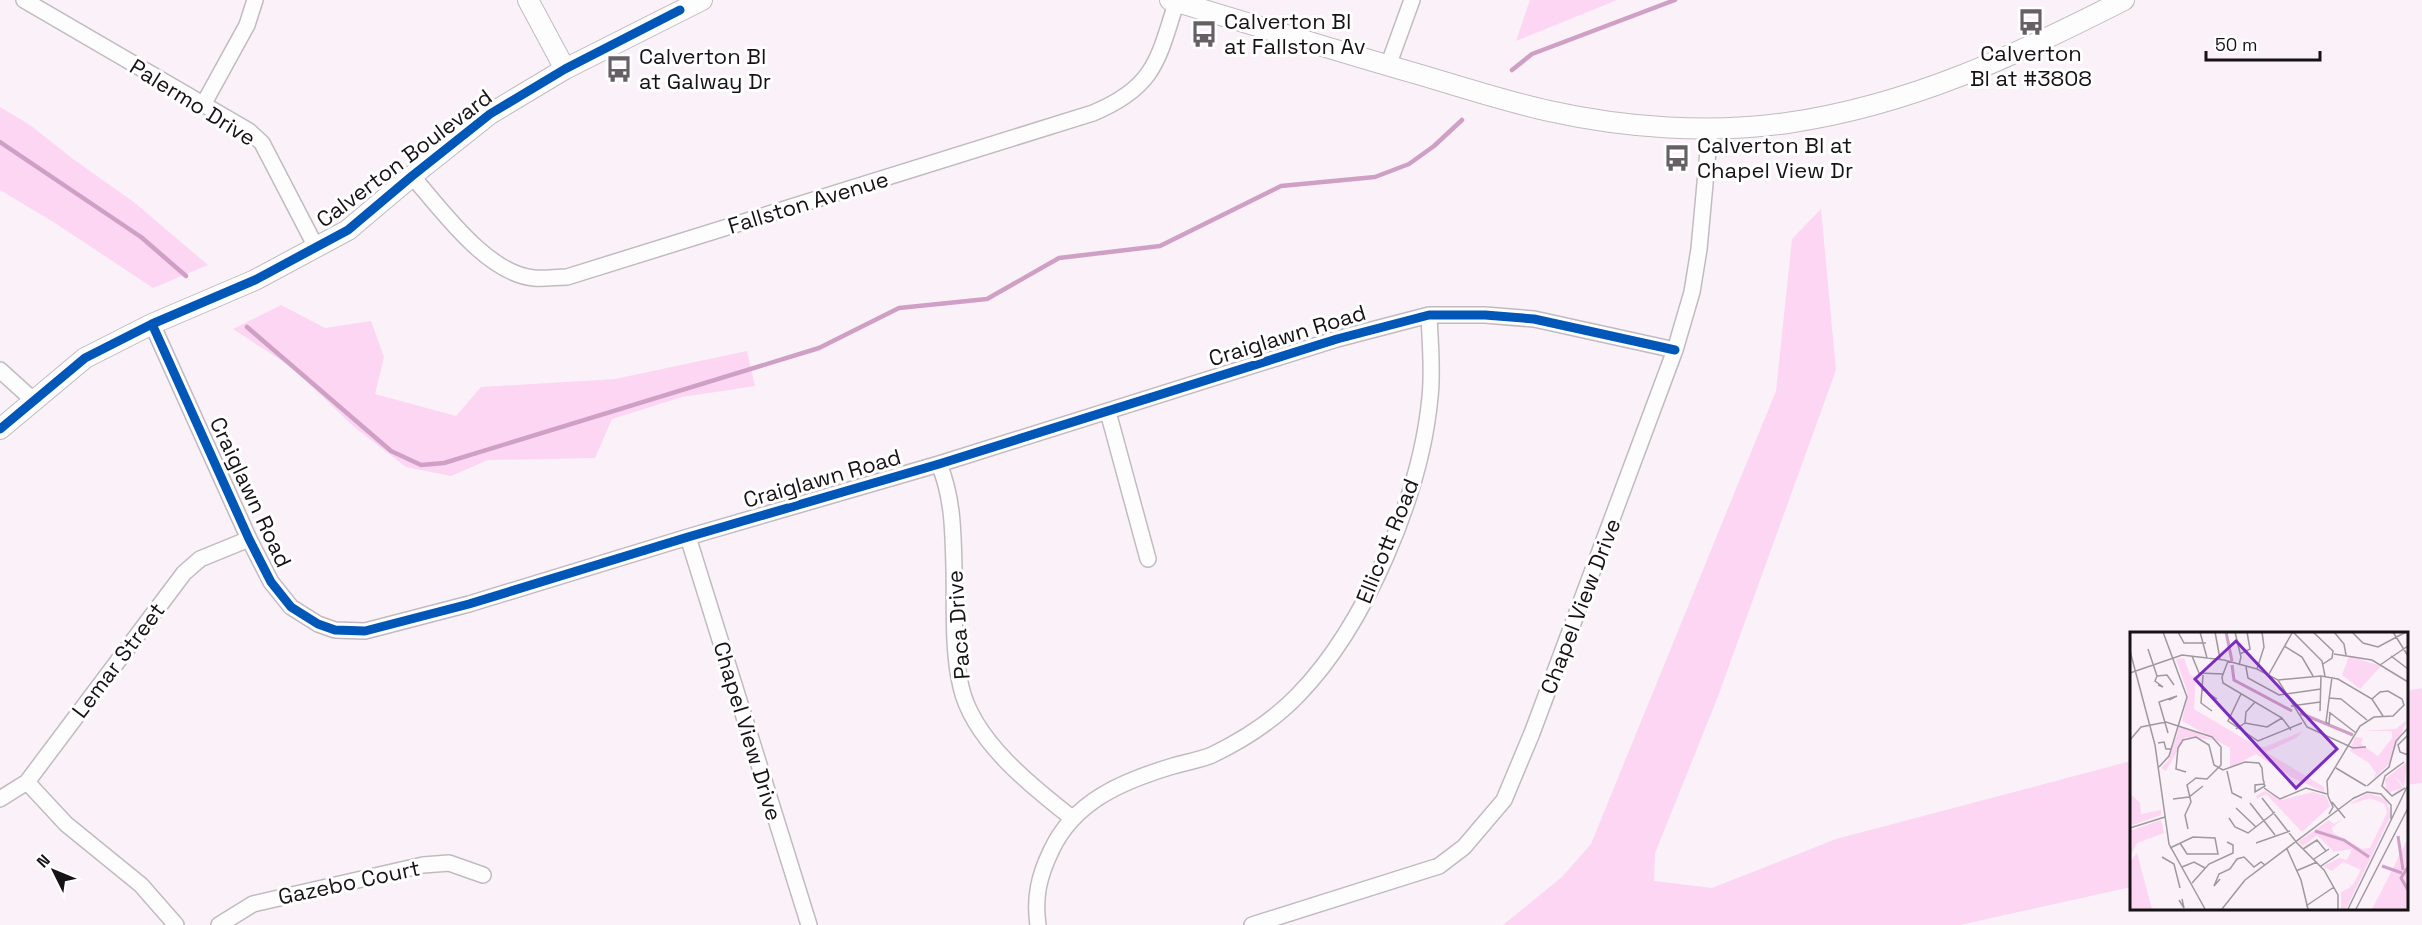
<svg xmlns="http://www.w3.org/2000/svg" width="2422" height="925" viewBox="0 0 2422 925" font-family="'Space Grotesk',sans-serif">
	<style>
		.green { fill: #fcd6f2 }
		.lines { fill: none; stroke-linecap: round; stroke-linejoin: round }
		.stream { stroke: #d09fc6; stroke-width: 4.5 }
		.minor-casing { stroke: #c1bbc0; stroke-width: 18 }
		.tertiary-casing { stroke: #c1bbc0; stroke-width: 22 }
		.minor { stroke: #fefdfe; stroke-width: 15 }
		.tertiary { stroke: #fefdfe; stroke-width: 20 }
		.cycleway-casing { stroke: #fff; stroke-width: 13 }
		.cycleway { stroke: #0057b8; stroke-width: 9 }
		.labels { text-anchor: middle; stroke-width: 6; stroke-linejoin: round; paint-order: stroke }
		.poi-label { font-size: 22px; fill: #171216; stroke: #fff; text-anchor: start }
		.street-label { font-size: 22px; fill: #171216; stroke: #fff }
		.inset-river { fill: none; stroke: #d09fc6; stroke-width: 3 }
		.inset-road { fill: none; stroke: #9f989e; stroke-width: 1.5 }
		.view { fill: #7b2cbf; fill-opacity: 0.15; stroke: #7b2cbf; stroke-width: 3 }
		.inset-edge { fill: none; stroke: #171216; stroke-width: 3 }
	</style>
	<rect width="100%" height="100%" fill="#faf2f8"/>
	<path class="green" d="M1530,0h87l-101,41z
		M0,107l30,18 43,34 62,44 73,62 -55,23 -98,-65 -55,-33z
		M1821,209l15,161 -119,329 -62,154 -1,28 58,7 124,-49 295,-78v126l-171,38h-457l59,-48 29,-33 185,-453 16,-152z
		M281,305l44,23 46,-7 13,36 -9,37 81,22 25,-29 134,-8 132,-28 8,35 -73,11 -70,22 -17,39 -107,2 -37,16 -45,-9 -52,-40 -61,-59 -60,-39z
		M2422,688v95l-16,2v-94z"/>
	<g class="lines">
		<path class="stream" d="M1512,70l20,-16 143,-54
			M0,142l141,95 45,39
			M247,327l144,124 30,14 23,-2 375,-115 80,-40 88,-9 72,-41 101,-12 121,-60 94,-9 34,-13 25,-18 28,-26"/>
		<defs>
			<path id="minor" d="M24,0l225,131 13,12 54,104
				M1388,66l24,-66
				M203,105l44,-80 8,-25
				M412,176c29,33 75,98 122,102 11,1 22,-1 33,-1l526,-164c62,-26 65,-53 84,-113
				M152,324l97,215 22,43 20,25 27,17 17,6 30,1 104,-27 219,-67 251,-73 398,-125 92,-24h56l49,4 141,31
				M0,370l33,30
				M1108,412l40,147
				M939,464c14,34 14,67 15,104 1,38 -2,81 7,119 12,53 69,98 111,131
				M688,537l121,388
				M27,782l39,42 75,61 35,40
				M0,799l27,-17 157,-209 16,-14 49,-20
				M219,925l34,-21 170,-39 26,-2 34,12
				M1038,925c-4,-28 1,-49 13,-74 23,-50 72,-70 122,-85 13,-4 27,-6 39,-11 31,-15 62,-35 86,-60 68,-70 123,-201 132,-298 3,-27 0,-55 -1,-82
				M1252,925l187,-59 25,-19 40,-47 28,-67 143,-383 17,-58 7,-43 11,-120"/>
			<path id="tertiary" d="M528,0l37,69
				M1170,0c82,24 163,50 244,73 45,13 90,28 135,38 77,17 161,23 238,12 124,-18 227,-67 337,-123
				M0,429l85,-71 67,-34 103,-44 93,-50 64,-54 78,-62 75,-45 137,-69"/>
		</defs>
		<use href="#minor" class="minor-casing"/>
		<use href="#tertiary" class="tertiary-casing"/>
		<use href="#minor" class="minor"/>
		<use href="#tertiary" class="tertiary"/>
		<defs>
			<path id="cycleway" d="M152,324l97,215 22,43 20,25 27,17 17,6 30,1 104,-27 219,-67 251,-73 398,-125 92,-24h56l49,4 141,31
				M0,429l85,-71 67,-34 103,-44 93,-50 64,-54 78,-62 75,-45 115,-59"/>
		</defs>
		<use href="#cycleway" class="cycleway-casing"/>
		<use href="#cycleway" class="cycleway"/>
	</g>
	<defs>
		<symbol id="bus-bare" viewBox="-9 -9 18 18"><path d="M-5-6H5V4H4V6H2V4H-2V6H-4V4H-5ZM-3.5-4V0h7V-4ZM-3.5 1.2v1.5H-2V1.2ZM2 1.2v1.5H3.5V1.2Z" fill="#666065" stroke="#fff" stroke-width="2.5" paint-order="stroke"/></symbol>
	</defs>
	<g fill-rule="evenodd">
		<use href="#bus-bare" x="2012" y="3" width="38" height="38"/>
		<use href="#bus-bare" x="1185" y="15" width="38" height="38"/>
		<use href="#bus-bare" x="600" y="50" width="38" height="38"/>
		<use href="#bus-bare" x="1658" y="139" width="38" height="38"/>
	</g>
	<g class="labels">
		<g class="poi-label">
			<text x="1224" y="29">Calverton Bl<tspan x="1224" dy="25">at Fallston Av</tspan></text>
			<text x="2031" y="61" text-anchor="middle">Calverton<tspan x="2031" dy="25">Bl at #3808</tspan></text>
			<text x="639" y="64">Calverton Bl<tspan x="639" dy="25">at Galway Dr</tspan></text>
			<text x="1697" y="153">Calverton Bl at<tspan x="1697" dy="25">Chapel View Dr</tspan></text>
		</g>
		<g class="street-label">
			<text transform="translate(193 102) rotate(32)" y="8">Palermo Drive</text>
			<text transform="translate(404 158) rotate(-37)" y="8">Calverton Boulevard</text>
			<text transform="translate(808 202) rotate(-17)" y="8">Fallston Avenue</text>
			<text transform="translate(1287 335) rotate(-17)" y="8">Craiglawn Road</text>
			<text transform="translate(822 478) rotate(-16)" y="8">Craiglawn Road</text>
			<text transform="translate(251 492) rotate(65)" y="8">Craiglawn Road</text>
			<text transform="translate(1387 541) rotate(-68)" y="8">Ellicott Road</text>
			<text transform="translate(1580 606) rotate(-69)" y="8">Chapel View Drive</text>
			<text transform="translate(958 625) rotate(-94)" y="8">Paca Drive</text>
			<text transform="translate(118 660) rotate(-53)" y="8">Lemar Street</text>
			<text transform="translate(748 731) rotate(73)" y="8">Chapel View Drive</text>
			<text transform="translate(349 882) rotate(-12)" y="8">Gazebo Court</text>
		</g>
	</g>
	<g transform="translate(2130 632)">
		<rect width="278" height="278" fill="#faf2f8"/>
		<path d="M219,24l32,10 -21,23 -18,-14zM54,26l6,17 6,2 -2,32 62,37 9,1 38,-16 -7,7 -30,14 58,35v5l-31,-14 -37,-24 -26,14v-20l-48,-27 6,-27 -12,-35zM277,88l-18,44 -16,15 3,-6 -7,-10 -19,-12 5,-14 8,1 -2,6 17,12 14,-18v-7h-30l34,-2zM50,94l34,14 -29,-3 -19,34 -5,-3 7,-7zM277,130l-3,25 -11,-13 10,14 -16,5 -2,-14zM135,159l16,9 32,-8 13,4 4,10 -28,26 -36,-38 -9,5 -1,-3zM0,161l10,10 1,11 20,-4v5l-31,11zM238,161l18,6 5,16 -45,94h-5v-17l10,-5 -3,-3 4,2 9,-16 -18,-8 -11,9 -9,-5 16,-8 8,2 5,-11 -18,3 -17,-17 -14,11 -5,-4 31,-22 5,4 9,-6 -11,10 1,5 29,16 8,-1 17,-35 -2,-9 -15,-6 -22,7zM31,188l3,13 -27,10 -7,14v-26zM277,208v69h-35l14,-27zM7,221l15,56h-22v-47z" fill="#fcd6f2"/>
		<path class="inset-river" d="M96,0l6,29M102,33l2,15 58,31M170,81l53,22M185,199l29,9 25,17M268,204l5,34M252,234l20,7M278,235l-7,11 7,12"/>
		<path class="inset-road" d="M48,0l6,11h22M70,0l7,26M85,0l5,27M105,0l6,25 -2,8M163,0l29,29 3,15M183,0l20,19 -1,7 -9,6M204,0l10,12 2,11M222,0l11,11 15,4 28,-15M263,0l15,24M154,14l18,11 11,19M18,17l9,27 -2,5 8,6 -5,-2M0,19l25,94 14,99 36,65M110,22l10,-5 -3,-17M204,22l38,6 36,22M62,24l7,17 24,1M261,24l17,13M98,29l-6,16 1,6 59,35 9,12M250,33l28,-19M116,35l2,11 31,17 42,-6M127,37l7,-22 -2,-15M0,41l52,-18 42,5 33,9 21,11 29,47 46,21 13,-1M139,42l23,-41M73,43l-2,28 11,8M27,44l10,-1 7,10M148,48l43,-4 17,3 34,20 11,17M72,57l15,10M111,62l-13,27 30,20 44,-18M199,66l12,1 26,21M161,74l29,-4M190,79l1,-35M199,80l27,21M200,81l-1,11 -3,-2 6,-45M115,91l1,-11 9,-10M106,97l9,-6 22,4 15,-9M38,101l-9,-31 18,-6 -8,4M278,103l-10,10 2,7 8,3M0,108l11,-13 25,-5 46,15 9,10v18l-14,14 -12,-1M28,111l6,-1 2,7h5M274,130l-19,14 -3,10 10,10 13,-8M29,135l10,-11 18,-59 -24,-65M206,136l30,18M97,139l5,22 10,5M56,140l-10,-3 2,-21 5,-8 13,-3 13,8 5,20 9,5 22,-8 14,1 3,5 1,11 1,3v2l1,2 -10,6v-7l9,-1M237,154l22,-19 7,-26 12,-13M134,156l16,11 26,-11 21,6M198,164l-1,-15 33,-55 14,-9 19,-1 11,-11 -2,-6 -14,-8 -8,1 -8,7M198,164l5,11 -4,7M132,166l35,45 27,27 14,25v14M43,167l16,-2 14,-11M222,167l15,-7 14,2 10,11v14M202,170l13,16M120,171l25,32M106,176l20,19M99,186l6,9 13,6 27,-21M0,196l35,-11M58,197l-3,-14 6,-13 -4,-17 9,-7M126,211l34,-12M40,216l23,-11 22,1 3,16h-31l-7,-11M157,217l14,31 7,29M173,217l14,-9 9,11M32,225l12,7 6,24M184,227l15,-10M191,234l18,-12M52,235l12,-5 11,6M166,239l21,-9M90,247l-6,7 5,-12 11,-5 7,-10 7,-2 10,10 7,-5 4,3M62,251l17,-19 24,-11v-8l-6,-3M49,268l5,8 -2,-9M176,274l28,-19M92,277l23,-29 110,-83M218,277l60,-124M226,277l52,-101"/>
		<path class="view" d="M106,9l101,108 -41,39 -101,-109z"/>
		<rect width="278" height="278" class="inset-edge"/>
	</g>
	<g transform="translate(54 871) rotate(313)" stroke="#ffffff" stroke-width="4.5" paint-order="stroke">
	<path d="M0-4.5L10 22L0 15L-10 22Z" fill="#171216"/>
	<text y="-9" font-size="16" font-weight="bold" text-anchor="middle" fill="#171216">N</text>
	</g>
	<path d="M2206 51v9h114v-9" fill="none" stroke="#171216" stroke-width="3"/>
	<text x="2215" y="51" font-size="18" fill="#171216" stroke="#ffffff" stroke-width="4.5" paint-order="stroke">50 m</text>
</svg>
